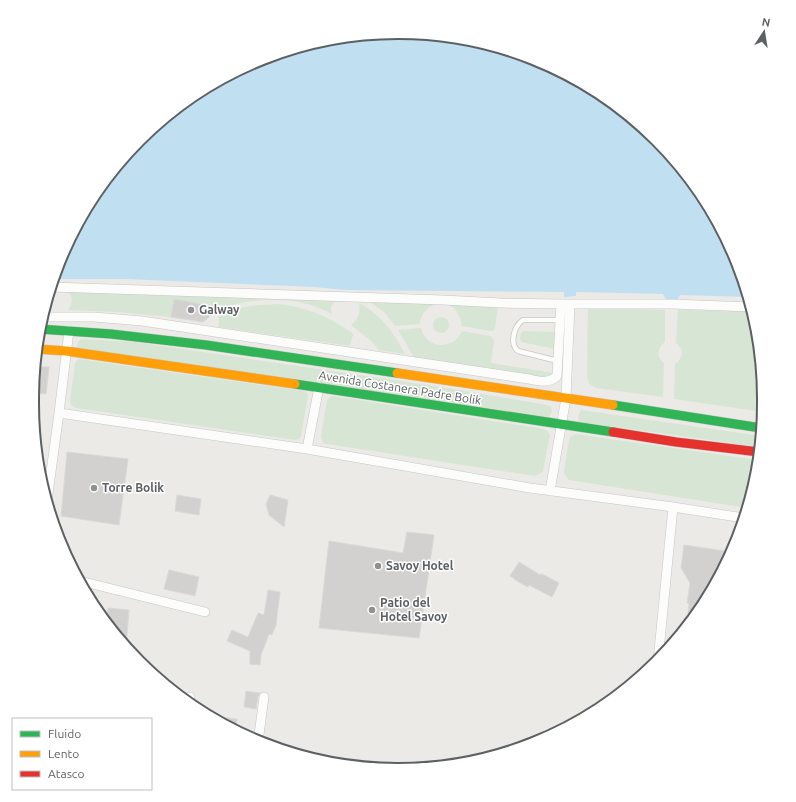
<svg xmlns="http://www.w3.org/2000/svg" width="796" height="802" viewBox="0 0 796 802" font-family="Ubuntu,sans-serif">
	<style>
		.green { fill: #d7e6d4 }
		.water { fill: #c0dff0 }
		.building { fill: #d2d1cf; stroke: #dad9d6 }
		.lines { fill: none; stroke-linecap: round; stroke-linejoin: round }
		.lane-casing { stroke: #c6c6c6; stroke-width: 6 }
		.street-casing { stroke: #c6c6c6; stroke-width: 10 }
		.fast-casing { stroke: #c8c8c8; stroke-width: 10 }
		.slow-casing { stroke: #c8c8c8; stroke-width: 10 }
		.jam-casing { stroke: #c8c8c8; stroke-width: 10 }
		.lane { stroke: #fcfcfb; stroke-width: 4.5 }
		.street { stroke: #fcfcfb; stroke-width: 9 }
		.fast { stroke: #30b455; stroke-width: 9 }
		.slow { stroke: #ff9f0a; stroke-width: 9 }
		.jam { stroke: #e5322d; stroke-width: 9 }
		.poi-dot { fill: #8f9091; stroke: #fff; stroke-width: 1.5 }
		.labels { text-anchor: middle; stroke-width: 3; stroke-linejoin: round; paint-order: stroke }
		.poi-label { font-size: 12px; font-weight: bold; fill: #5d6063; stroke: #fff; text-anchor: start }
		.street-label { font-size: 12px; fill: #5d6063; stroke: #fff }
		.rim { fill: none; stroke: #5d6063; stroke-width: 2 }
	</style>
	<rect width="100%" height="100%" fill="#ebeae7"/>
	<path class="green" d="M67,291l266,8 1,3 -3,5 1,7c-38,-21 -83,-16 -122,-3l-2,-4 -2,-2 -32,-6 -3,18 -55,-5 -48,-2c5,-7 5,-14 -1,-19z
		M367,300l70,4c-10,3 -16,9 -17,20l-25,2 -10,-13z
		M359,303c22,11 35,30 46,51l-26,-4 -9,-10 -19,-15c7,-5 10,-13 8,-22z
		M278,304c33,4 50,13 76,30l-2,4 -2,8 -132,-19 1,-5 -1,-8c19,-8 40,-9 60,-10z
		M447,304l51,1 -3,23 -2,3h-2l-29,-5c-2,-10 -5,-18 -15,-22z
		M588,307l77,3v32c-8,6 -9,15 -1,21l-1,34 -67,-9c-7,-3 -9,-7 -9,-14z
		M678,310l74,1 5,15 7,72 -1,14 -89,-13 1,-35c8,-6 10,-15 1,-21z
		M433 325a8 8 0 1 1 16 0a8 8 0 1 1-16 0Z
		M421,328c5,22 33,22 41,3l28,5 3,2 1,3 -3,22 64,10 -7,5 -133,-19 -17,-29z
		M523,331l33,1 -1,17 -34,-7c-2,-4 -1,-8 2,-11z
		M81,339l54,3 27,4 280,41 105,18 3,1 2,5 -3,6 -472,-69 1,-6z
		M78,359l226,32 3,2 1,3 -7,40 -2,3 -4,1 -219,-32 -5,-3 -1,-4 5,-38z
		M333,396l211,33 4,3 2,3 -7,36 -2,2 -6,3 -208,-32 -4,-1 -2,-7 6,-36 3,-3z
		M581,410l180,26 -1,11 -181,-25 -1,-1 1,-7z
		M575,434l183,26 -1,15 -10,33 -178,-28 -5,-6v-3l5,-31 1,-3z"/>
	<path class="water" d="M398,32l71,7 69,21 63,34 56,45 45,55 34,64 12,39 -68,-2 -3,5h-11l-3,-6 -87,-2v4l-12,1v-5l-218,-2 -31,-3 -189,-8h-73l7,-21 34,-63 45,-56 55,-45 64,-34 42,-13 26,-8z"/>
	<path class="building" d="M174,299l32,6 4,4 1,4 -1,3 -3,3 -4,3 -32,-5z
		M35,367h14l-3,27 -13,-1z
		M67,452l61,7 -9,66 -58,-9z
		M177,495l24,4 -2,16 -24,-4z
		M270,495l18,5 -4,27 -15,-12 -3,-11z
		M407,532l27,3 -15,103 -100,-10 10,-87 74,12z
		M684,545l41,6v2l6,1 -29,53 -15,19 2,-23h-2l3,-20 -9,-15z
		M519,562l21,13v-1h2l17,9 -7,14 -23,-12 -1,2 -13,-7v-1l-5,-3z
		M169,570l30,7 -4,19 -31,-7z
		M268,590l12,2 -4,33 -4,10 -3,-1 -8,21 -1,10 -10,-1v-13l-23,-10 5,-11 16,7 10,-24 6,2z
		M108,608l21,2 -3,37 -19,-23z
		M246,691l14,2 -2,3 -2,13 -12,-2z
		M210,716l27,3 -1,12 -26,-14z"/>
	<g class="lines">
		<defs>
			<path id="lane" d="M558,361l-40,-10c-9,-7 -4,-25 5,-31h39"/>
			<path id="street" d="M561,304h111l79,3
				M42,317h52l48,4 387,58c10,2 20,5 28,-3l4,-72 -61,-1 -57,-3 -392,-13
				M59,413l248,36 223,39 143,19 71,11
				M307,449l12,-62
				M550,491l16,-93 4,-94
				M47,501l12,-88 10,-82
				M80,581l125,31
				M658,661l15,-154
				M189,703l1,-6
				M258,742l6,-45"/>
			<path id="fast" d="M39,329l72,5 95,11 191,28
				M295,384l318,48
				M613,405l148,23"/>
			<path id="slow" d="M37,349l29,2 229,33
				M397,373l216,32"/>
			<path id="jam" d="M613,432l63,10 83,10"/>
		</defs>
		<use href="#lane" class="lane-casing"/>
		<use href="#street" class="street-casing"/>
		<use href="#fast" class="fast-casing"/>
		<use href="#slow" class="slow-casing"/>
		<use href="#jam" class="jam-casing"/>
		<use href="#lane" class="lane"/>
		<use href="#street" class="street"/>
		<use href="#fast" class="fast"/>
		<use href="#slow" class="slow"/>
		<use href="#jam" class="jam"/>
	</g>
	<g class="poi-dot">
		<circle cx="191" cy="310" r="4"/>
		<circle cx="94" cy="488" r="4"/>
		<circle cx="378" cy="566" r="4"/>
		<circle cx="372" cy="610" r="4"/>
	</g>
	<g class="labels">
		<g class="poi-label">
			<text x="199" y="314">Galway</text>
			<text x="102" y="492">Torre Bolik</text>
			<text x="386" y="570">Savoy Hotel</text>
			<text x="380" y="607">Patio del<tspan x="380" dy="14">Hotel Savoy</tspan></text>
		</g>
		<g class="street-label">
			<text transform="translate(400 388) rotate(9)" y="4">Avenida Costanera Padre Bolik</text>
		</g>
	</g>
	<path d="M0 0H796V802H0ZM398 39H398A359 359 0 0 1 757 398V404A359 359 0 0 1 398 763H398A359 359 0 0 1 39 404V398A359 359 0 0 1 398 39Z" fill="#fff" fill-rule="evenodd"/>
	<path class="rim" d="M398 39H398A359 359 0 0 1 757 398V404A359 359 0 0 1 398 763H398A359 359 0 0 1 39 404V398A359 359 0 0 1 398 39Z"/>
	<rect x="12" y="718" width="140" height="72" fill="#ffffff" stroke="#bebfc1"/>
	<rect x="20" y="731" width="20" height="6" fill="#30b455" stroke="#bebfc1"/>
	<text x="48" y="738" font-size="12" fill="#5d6063">Fluido</text>
	<rect x="20" y="751" width="20" height="6" fill="#ff9f0a" stroke="#bebfc1"/>
	<text x="48" y="758" font-size="12" fill="#5d6063">Lento</text>
	<rect x="20" y="771" width="20" height="6" fill="#e5322d" stroke="#bebfc1"/>
	<text x="48" y="778" font-size="12" fill="#5d6063">Atasco</text>
	<g transform="translate(764 32) rotate(12)" stroke="#ffffff" stroke-width="3" paint-order="stroke">
	<path d="M0-3L7 15L0 10L-7 15Z" fill="#5d6063"/>
	<text y="-6" font-size="11" font-weight="bold" text-anchor="middle" fill="#5d6063">N</text>
	</g>
</svg>
